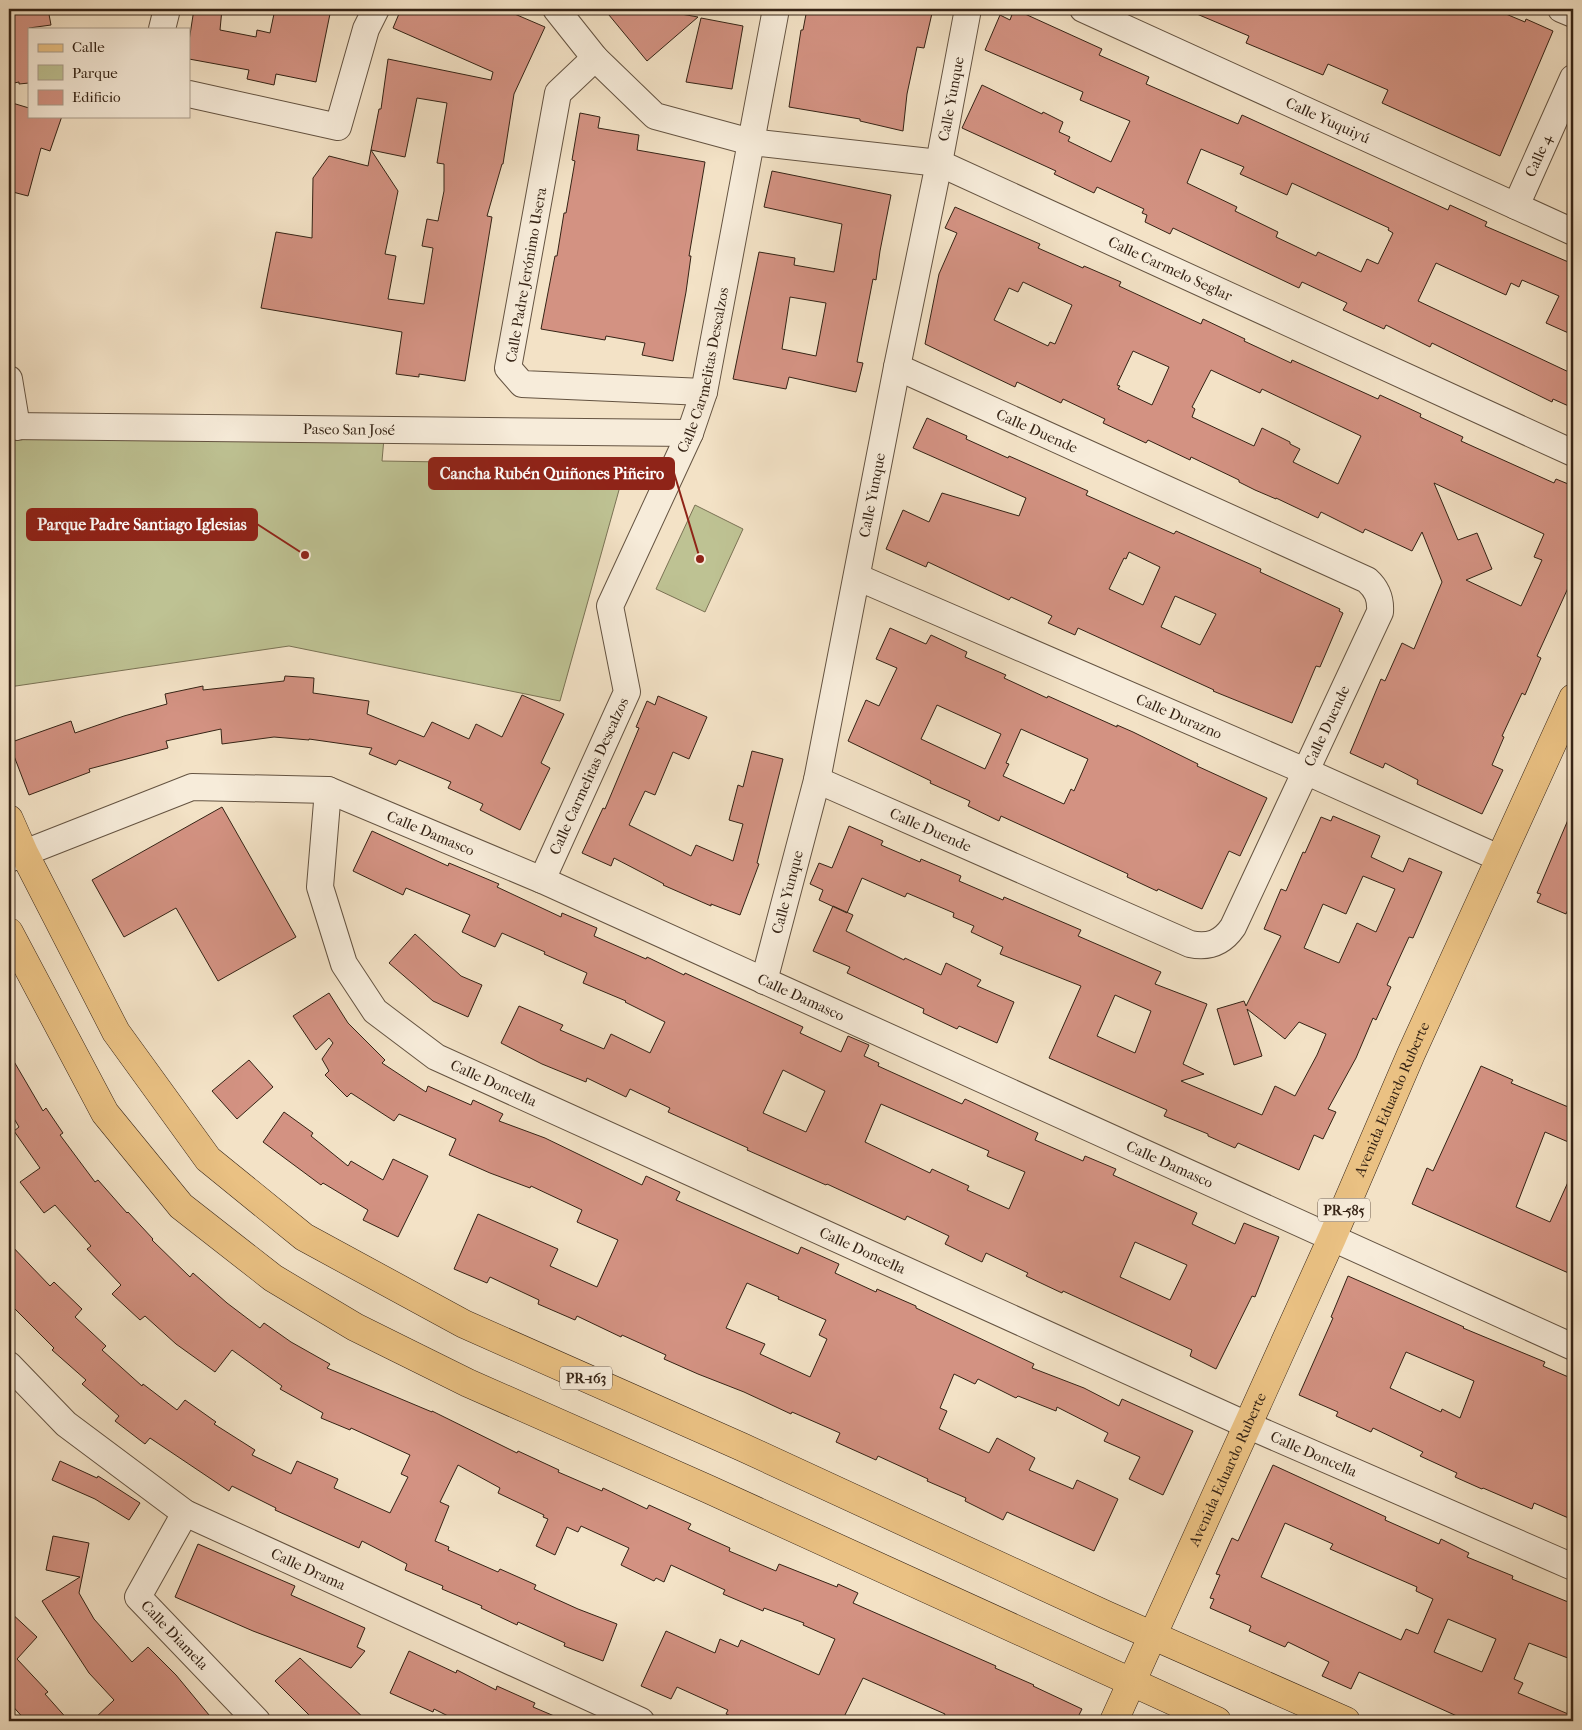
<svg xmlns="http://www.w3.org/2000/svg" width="1582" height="1730" viewBox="0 0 1582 1730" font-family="'IM FELL French Canon',serif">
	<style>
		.green { fill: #bec293; stroke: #7a7254 }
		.building { fill: #d39282; stroke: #352315; fill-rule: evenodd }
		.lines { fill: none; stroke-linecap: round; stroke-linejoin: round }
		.minor-casing { stroke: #645341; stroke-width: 28 }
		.major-casing { stroke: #352315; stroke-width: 29 }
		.minor { stroke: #f7ecda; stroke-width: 26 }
		.major { stroke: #eac183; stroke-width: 28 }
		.labels { text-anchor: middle; stroke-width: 4.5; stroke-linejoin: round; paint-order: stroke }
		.shield { fill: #f7ecda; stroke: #6f5f50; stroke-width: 1 }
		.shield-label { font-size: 14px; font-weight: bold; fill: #352315 }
		.street-label { font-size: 15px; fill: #352315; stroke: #f7ecda }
		.leader { fill: none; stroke: #8f2418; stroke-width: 2 }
		.callout-dot { fill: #8f2418; stroke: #f7ecda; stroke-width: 2 }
		.callout { fill: #8f2418; stroke: #8f2418; stroke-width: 2 }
		.callout-label { font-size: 16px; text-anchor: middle; font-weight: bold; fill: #fff }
	</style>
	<rect width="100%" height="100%" fill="#f3e2c6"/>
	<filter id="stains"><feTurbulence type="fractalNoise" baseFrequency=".004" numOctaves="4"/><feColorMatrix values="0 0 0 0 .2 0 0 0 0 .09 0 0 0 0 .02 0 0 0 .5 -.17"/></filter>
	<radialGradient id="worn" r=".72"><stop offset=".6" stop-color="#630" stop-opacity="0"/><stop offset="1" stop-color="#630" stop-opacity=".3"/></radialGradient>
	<path class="green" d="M9,433l375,5 -2,23 244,4 -66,236 -271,-55 -280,41z
		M695,505l48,24 -38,83 -49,-23z"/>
	<path class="building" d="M9,9h39l3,16 -22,3v55l-10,1v-2l-10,2v-32l4,-1 -4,-28z
		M194,9h28l-2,21 36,7 1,-7 13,3 5,-24h56l-15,73 -40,-8 -2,11 -27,-6 2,-9 -60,-11v-18z
		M401,9h102l42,18 -31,67 -11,70h-1l-15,52 5,1 -27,164 -46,-7v3l-23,-3 6,-42 -141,-24 15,-76 36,6 1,-60 16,-22 39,10 3,-16 27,41 -13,63 11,2 -8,43 36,5 9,-56 -11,-2 5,-27 11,2 6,-30v-27l-7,-1 10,-60 -30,-5 -12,59 -34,-7 8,-41h2l7,-50 103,21 2,-8 -100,-44z
		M604,9h73l4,5 17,3 -51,44z
		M807,9h126l-9,39 -7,-1 -10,47 -4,37 -43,-10v-2l-71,-12 12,-77h2z
		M1014,9l88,40 -3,6 50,22 -3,7 92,40 4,-9 206,95 2,-5 37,17 -2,4 88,38v71l-27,-12 13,-27 -37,-16 -3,7 -8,-4 -5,12 -70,-32 -18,38 155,73v34l-20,-9 -1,3 -120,-59 -2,4 -44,-22 -2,4 -41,-19 4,-7 -45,-21 -3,6 -126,-60 -3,6 -25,-12 2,-7 -5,-2 2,-4 -47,-22 -3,6 -40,-19 2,-3 -94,-43 20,-43 60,29 1,-2 20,10 -4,10 11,5 -2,4 43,21 19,-41 -50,-21 3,-8 -98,-42 15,-35 10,5zM1201,149l43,18 -4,7 47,21 5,-12 97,45 -1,2 5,3 -15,31 -11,-5 -6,13 -43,-20 -2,4 -40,-19 2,-5 -43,-21 2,-4 -50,-24z
		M1185,9h309l31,13 1,-3 27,12 -53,125 -118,-53 6,-13 -60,-26 -5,11 -77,-32 3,-7z
		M701,18l42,8 -11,63 -46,-7z
		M9,102l20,6v8h33l-12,35 -9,-3 -13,48 -19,-5z
		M580,113l20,4 -2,11 41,7 -2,15 68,12 -16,94h2l-5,36 -13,69 -31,-6 3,-12 -39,-7 -1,4 -64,-11 14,-73h2l7,-43h2l9,-52 -3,-1z
		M772,171l119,24 -11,56 -4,29 -3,-1 -16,83 6,1 -7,29 -67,-15 -3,12 -53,-10 26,-127 36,6 -1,7 40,7 8,-48 -78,-17zM790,297l36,6 -10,53 -34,-7z
		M955,207l85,37 -2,4 45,20 1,-2 37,16 -2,4 82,38 2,-5 42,20 -1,2 47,22 1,-3 86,39 2,-4 41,19 -1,3 43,20 -2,4 93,42 2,-4 17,7v91l-36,79 4,2 -16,37 -3,-2 -20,43 2,1 -12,28 11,5 -21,44 -65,-30 1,-4 -33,-17 -2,5 -33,-15 31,-74 4,2 17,-38 12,6 28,-67 -20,-50 -10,19 -47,-22 -2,4 -42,-21 -3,6 -42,-20v1l-21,-9 -16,-8v-2l-48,-23 -1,3 -42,-20 -2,3 -43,-20 2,-4 -42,-20 -2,4 -44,-21 -2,5 -90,-43 14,-70 18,-41 -12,-5zM1023,282l49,23 -17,39 -5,-2 -2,4 -54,-26 15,-32 9,4zM1133,351l36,16 -17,38 -34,-16 2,-3 -3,-1zM1211,370l49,23 2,-4 99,47 -23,48 -45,-22 7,-13 -10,-5v-2l-28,-14 -8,18 -62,-29 3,-8 -3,-2zM1434,483l110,51 -10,23 8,3 -21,46 -55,-26 26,-11 -15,-36 -19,7z
		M927,418l40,18 -1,3 42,19 1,-2 79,35 -2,4 47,21 41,18 2,-3 85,38 -1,3 80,37 -1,2 4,2 -23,54 -4,-1 -24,57 -79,-32 1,-1 -136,-62 -3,7 -27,-12 4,-7 -41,-19 -2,3 -81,-38 -2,5 -40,-18 17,-39 26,12 13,-29 77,23 7,-18 -113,-50zM1129,552l31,15 -17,38 -34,-16 15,-31 2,1zM1175,596l41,18 -16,31 -39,-18z
		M890,628l36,16 5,-9 36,17 -2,5 41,18 -2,3 43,20 1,-2 69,31v-2l16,7 65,32 -1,2 70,32 -27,58 -11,-5 -27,58 -44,-20 -1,2 -30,-14 1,-3 -127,-58 -2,5 -31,-15 2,-5 -40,-18 1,-2 -83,-40 18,-41 13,6 18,-38 -21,-9zM937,705l64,29 -16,35 -64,-30zM1021,729l67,30 -14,32 -3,-2 -7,15 -61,-28 6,-12 -3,-1z
		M285,676l29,2 -1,15 56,8 -2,13 57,23 8,-15 37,17 7,-15 26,13 20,-42 42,19 -23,49 9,5 -30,62 -40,-20 3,-6 -35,-16 3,-6 -52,-22 -3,5 -27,-11 3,-6 -63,-9v1l-35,-3 -52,7 -1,-15 -55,12 2,7 -79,21 1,3 -61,23 -20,-52 62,-22 4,12 49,-17 43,-12 -2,-10 38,-8v4l81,-9z
		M658,696l49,21 -18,42 -16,-7 -18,43 -10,-4 -16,34 62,31 5,-11 37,16 10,-37 -14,-4 9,-35 5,2 9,-36 31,8 -26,104 2,1 -19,51 -29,-11v2l-48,-21 1,-1 -50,-26 -3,8 -29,-13 21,-45 2,1 34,-81 -3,-1 11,-26 8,4z
		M222,807l74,130 -78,44 -42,-73 -52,29 -32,-57z
		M1573,808v90l-7,16 -29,-12 4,-8 -4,-1z
		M1333,816l47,20 -9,21 32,15 6,-14 33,14 -29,66 -4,-1 -22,48 4,2 -15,33 -3,-2 -17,40 -28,51 8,3 -13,27 -9,-4 -15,35 -61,-27 -3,5 -27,-12v-2l-44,-18 3,-6 -118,-52 32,-72 -81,-32 3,-7 -32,-15 3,-6 -21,-9 1,-4 -47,-20 -2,4 -43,-19 -15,35 -28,-13 4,-10 -13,-6 9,-21 13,5 17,-42 34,15 -2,4 39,17 1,-3 40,17 -2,5 44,19 1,-3 77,33 -3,6 83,36 -6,12 52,20 -24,60 21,10 -23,7 81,34 13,-29 20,10 22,-41 9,-21 -27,-12 -14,17 -38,-30 15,47 -28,9 -17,-56 27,-8 2,5 35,-70 -17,-7 17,-40 5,2 17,-39 2,1 16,-36 10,4zM1363,876l32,13 -19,43 -19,-9 -18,40 -35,-15 19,-44 23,10zM1115,995l36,16 -16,42 -38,-17z
		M372,831l76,35 1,-3 50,21 -2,3 64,30 1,-4 35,15 -3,8 52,23 1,-2 37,18 1,-2 118,54 -3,6 41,19 7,-16 21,9 -5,11 15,7 -1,3 84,38 3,-5 73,34 -3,7 48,21 2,-5 31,13 -3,6 84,38 -5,11 43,20 9,-21 35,14 -24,60 -3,-1 -36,73 -26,-13 2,-6 -129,-59 -1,2 -36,-17 2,-3 -42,-20 -4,9 -37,-18 4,-8 -42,-20 -2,4 -78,-36 -1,1 -79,-35 1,-2 -80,-36 2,-4 -40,-19 -4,8 -39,-19 -1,4 -44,-18 -41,-21 18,-37 44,19 -3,5 44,19 7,-15 39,19 15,-31 -40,-20 1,-1 -43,-18 4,-10 -43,-19 1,-2 -43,-19 -7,14 -33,-15 8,-17 -64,-27 -3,7 -50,-24zM783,1070l42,21 -19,41 -43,-19zM881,1104l108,47 -2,5 38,16 -16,37 -42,-19 2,-4 -37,-17 -2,4 -65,-31zM1135,1242l52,23 -17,35 -50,-23z
		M833,906l20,9 -7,16 58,29 1,-2 36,17 5,-12 35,17 -4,6 37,16 -17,41 -38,-17 -2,3 -34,-16 1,-4 -77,-36 3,-6 -37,-16z
		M415,934l46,42 21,9 -14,32 -35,-16 -44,-38z
		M329,993l19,30 37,37 -3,3 44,29 2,-6 43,19 2,-5 30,14 -4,7 46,17 97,47 4,-9 34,16 -4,8 122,54 3,-7 38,17 -4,9 41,19 1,-3 39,17v2l118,56 -2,4 52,20 35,18 3,-7 71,32 -30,64 -34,-16 11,-22 -36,-16 4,-8 -51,-26 -1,4 -38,-15 -2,2 -38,-19 -3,5 -21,-10 -14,34 7,3 -8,18 50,24 8,-15 38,20 -6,12 44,19 4,-9 41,19 -24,52 -87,-39 -4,8 -38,-19 1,-3 -39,-17 1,-2 -50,-23 -2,4 -40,-18 4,-9 -48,-21 -1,2 -47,-22 -46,-18 -34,-15 2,-4 -44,-20 -1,2 -44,-21 -2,4 -37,-16 1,-4 -49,-23 -3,6 -33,-14 24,-55 80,35 -8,17 47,21 21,-47 -41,-18 5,-12 -51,-24 -1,2 -40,-15 -41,-18 7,-16 -57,-25 -5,7 -43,-28 -4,4 -22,-22 4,-4 -7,-12 11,-16 -4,-5 -13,12 -23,-34zM747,1283l32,14 -1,2 48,21 -7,15 8,4 -17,38 -50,-23 5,-10 -39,-16z
		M9,1053l34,58 3,-3 17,25 -3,2 35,47 3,-2 29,33 1,-1 25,27 -1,1 38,37 3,-4 34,30 33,25 4,-5 27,19 39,22 -3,4 105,44v-1l85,42 1,-2 41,19 -1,2 44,19 1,-3 44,21 2,-4 42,19 -3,5 42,19 -1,3 47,20 3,-7 58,23 1,-3 20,9 -5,10 143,63 -1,2 39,17 -1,1 49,23 -6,12h-134l3,-7 -82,-36 -21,43h-100l-16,-7 2,-4 -51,-23 -6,12 -30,-13 25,-55 49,22 5,-14 18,8 3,-7 78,35 16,-36 -32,-14 1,-2 -40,-15 -1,3 -40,-17 2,-4 -54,-25 -7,17 -8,-4 -2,3 -33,-16 8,-17 -48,-22 -3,6 -11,-5 -12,28 -19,-9 12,-27 -5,-2 1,-2 -46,-22 2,-5 -42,-23 -18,37 9,4 -14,35 14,6 -1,3 50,22 2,-3 36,16 -2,4 44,20 39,15 -14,37 -39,-15 1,-3 -47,-21 -1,3 -36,-17 1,-2 -40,-17 1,-3 -38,-16 2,-6 -45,-23 -3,7 -84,-38 1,-2 -44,-22 -3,5 -79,-53 -5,6 -30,-23 4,-5 -37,-32 4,-4 -34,-30 2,-2 -45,-45v-60l41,43 4,-4 28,27 -7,8 31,29 -4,4 40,36 1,-2 34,26 8,-10 31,22 -2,2 41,26 -3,5 39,19 6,-13 41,18 -4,9 56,25 18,-36 -7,-3 9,-19 -59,-27 -1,2 -29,-12 2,-5 -43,-24 2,-3 -50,-36 -17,22 -39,-28 -31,-28 -5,4 -28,-26 9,-9 -34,-36 4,-3 -36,-41 -11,8 -24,-31 20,-14 -26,-37 5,-4 -10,-17z
		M249,1060l24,27 -36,32 -25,-28z
		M1481,1066l32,14 -2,3 62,26v35l-28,-12 -29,75 34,15 23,-51v104l-161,-71 15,-36 6,3z
		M284,1112l29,21 -2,3 37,30 3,-5 32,19 10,-21 35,17 -30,61 -35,-17 5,-10 -45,-27 -2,2 -58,-43z
		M1348,1276l116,51 -1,1 82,34 -2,4 30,13v141l-39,-17 -2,6 -49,-21 -1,1 -27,-12 2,-4 -37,-17 3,-4 -50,-24 -2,4 -35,-16 2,-4 -39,-17 34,-77 -2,-1zM1406,1352l68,29 -14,37 -18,-9 -1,3 -51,-24z
		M60,1461l37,17 1,-2 42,27 -11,17 -34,-21 -43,-19z
		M1273,1465l113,52 -1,3 54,24 2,-5 28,14 -2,4 46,19 -1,3 61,25v56l-44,-17 -15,36 9,4 -5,10 55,23v5h-105l-109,-49 -8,17 -29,-13 7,-14 -41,-20 -3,5 -36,-16 2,-5 -41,-18 4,-9 -4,-1 10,-23 -4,-1 16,-36 6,3zM1285,1523l48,21 -3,5 87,38 -1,4 17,8 -15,35 -12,-5 -5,11 -140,-63zM1448,1619l48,20 -14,33 -48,-20z
		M53,1536l36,7 -10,50 15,26 38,43 16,-15 28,28 38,46h-122l22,-21 -25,-27 -47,-72 38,-24 -34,-7z
		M198,1544l97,42 -4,9 74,33 -8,19 8,4 -14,17 -98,-37 -78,-34z
		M9,1611l28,26 -20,22 31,33 -3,2 24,27h-43l-17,-19z
		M409,1651l47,22 1,-3 39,20 1,-4 38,17 -2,4 33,14h-108l-24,-12 -1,3 -43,-19z
		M300,1658l67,63h-52l-40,-40z"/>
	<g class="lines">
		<defs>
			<g id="minor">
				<path id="s1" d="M556,9l39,49 60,58 96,26 188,21 634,290"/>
				<path id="s2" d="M1083,9l490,223"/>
				<path d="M1561,9l12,5"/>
				<path d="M162,29l5,-20"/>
				<path d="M595,58l-37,35 -50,275 14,16 182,8"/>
				<path d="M189,94l149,33 28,-98 10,-20"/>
				<path id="s3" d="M1516,206l57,-128"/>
				<path d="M9,379l8,48"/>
				<path id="s4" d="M9,426l681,7"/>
				<path id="s5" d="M857,577l448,194 194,87"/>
				<path id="s6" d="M817,780l373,164c19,4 32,-1 43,-17l147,-315c1,-14 -3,-23 -13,-32l-470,-213"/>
				<path id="s7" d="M328,790l-8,97 24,77 31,47 61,46 811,368 326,142"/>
				<path id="s8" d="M9,859l183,-72 136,3 214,90 1031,467"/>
				<path id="s9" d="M542,880l85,-188 -17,-86 80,-173 14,-41 72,-383"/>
				<path id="s10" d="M764,981l53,-201 80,-413 42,-204 29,-154"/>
				<path id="s11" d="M9,1365l57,59 119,89 456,208"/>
				<path id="s12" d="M185,1513l-47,84 119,124"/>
			</g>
			<g id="major">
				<path d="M9,819l15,34 92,179 92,127 96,78 160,87 278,123 364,168 240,106"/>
				<path d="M9,932l96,181 76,93 92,72 82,49 113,56 240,106 509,232"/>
				<path id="s13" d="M1114,1721l218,-483 79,-184 162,-356"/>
			</g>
		</defs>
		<use href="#minor" class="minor-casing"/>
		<use href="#major" class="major-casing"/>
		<use href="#minor" class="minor"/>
		<use href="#major" class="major"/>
	</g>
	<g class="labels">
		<g class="shield">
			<rect x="1318" y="1198.5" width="52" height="23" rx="4"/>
			<rect x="560" y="1366.5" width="52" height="23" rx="4"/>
		</g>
		<g class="shield-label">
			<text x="1344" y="1215">PR-585</text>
			<text x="586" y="1383">PR-163</text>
		</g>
		<g class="street-label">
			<text dy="5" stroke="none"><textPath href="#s10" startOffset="902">Calle Yunque</textPath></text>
			<text dy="5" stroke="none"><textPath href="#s2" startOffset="269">Calle Yuquiyú</textPath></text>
			<text dy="5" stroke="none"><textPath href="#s3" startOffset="55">Calle 4</textPath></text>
			<text dy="5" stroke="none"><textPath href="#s1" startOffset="689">Calle Carmelo Seglar</textPath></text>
			<text transform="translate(526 275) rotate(-80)" y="5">Calle Padre Jerónimo Usera</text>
			<text dy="5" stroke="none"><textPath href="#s9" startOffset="549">Calle Carmelitas Descalzos</textPath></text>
			<text dy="5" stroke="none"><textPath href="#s4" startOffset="340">Paseo San José</textPath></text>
			<text transform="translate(1037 431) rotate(24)" y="5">Calle Duende</text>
			<text dy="5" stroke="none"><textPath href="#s10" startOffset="498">Calle Yunque</textPath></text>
			<text dy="5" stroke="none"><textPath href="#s5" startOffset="351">Calle Durazno</textPath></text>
			<text dy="5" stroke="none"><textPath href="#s6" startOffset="679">Calle Duende</textPath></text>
			<text dy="5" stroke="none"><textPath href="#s9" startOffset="114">Calle Carmelitas Descalzos</textPath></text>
			<text dy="5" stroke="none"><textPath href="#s6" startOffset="124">Calle Duende</textPath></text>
			<text dy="5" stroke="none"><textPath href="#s8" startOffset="444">Calle Damasco</textPath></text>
			<text dy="5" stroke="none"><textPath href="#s10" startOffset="92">Calle Yunque</textPath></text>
			<text dy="5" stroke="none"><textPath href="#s8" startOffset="849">Calle Damasco</textPath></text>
			<text dy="5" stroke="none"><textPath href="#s7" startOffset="374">Calle Doncella</textPath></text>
			<text dy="5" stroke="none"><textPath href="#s13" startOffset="681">Avenida Eduardo Ruberte</textPath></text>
			<text dy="5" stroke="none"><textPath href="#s8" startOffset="1254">Calle Damasco</textPath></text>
			<text dy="5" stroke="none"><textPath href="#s7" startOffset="779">Calle Doncella</textPath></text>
			<text dy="5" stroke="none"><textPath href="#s7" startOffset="1274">Calle Doncella</textPath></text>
			<text dy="5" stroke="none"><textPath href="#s13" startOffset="276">Avenida Eduardo Ruberte</textPath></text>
			<text dy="5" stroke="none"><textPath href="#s11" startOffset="366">Calle Drama</textPath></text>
			<text dy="5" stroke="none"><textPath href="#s12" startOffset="149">Calle Diamela</textPath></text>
		</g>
	</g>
	<path class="leader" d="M700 559L674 473M305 555L257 524"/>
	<g class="callout-dot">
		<circle cx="700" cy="559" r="5"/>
		<circle cx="305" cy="555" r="5"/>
	</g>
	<g class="callout">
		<rect x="429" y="458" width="245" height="31" rx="5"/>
		<rect x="27" y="509" width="230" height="31" rx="5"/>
	</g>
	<g class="callout-label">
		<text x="552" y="479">Cancha Rubén Quiñones Piñeiro</text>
		<text x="142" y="530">Parque Padre Santiago Iglesias</text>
	</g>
	<rect width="1582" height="1730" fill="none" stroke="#f3e2c6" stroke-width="30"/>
	<rect x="10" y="10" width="1562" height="1710" fill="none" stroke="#352315" stroke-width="2.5"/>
	<rect x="15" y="15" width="1552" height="1700" fill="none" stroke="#352315"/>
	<rect x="28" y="28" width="162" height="90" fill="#f7ecda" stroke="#a99c8b"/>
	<rect x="38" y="44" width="25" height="8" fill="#eac183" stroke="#a99c8b"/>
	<text x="72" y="52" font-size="15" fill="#352315">Calle</text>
	<rect x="38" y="65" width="25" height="15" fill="#bec293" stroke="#a99c8b"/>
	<text x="72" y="78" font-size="15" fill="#352315">Parque</text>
	<rect x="38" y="90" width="25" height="15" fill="#d39282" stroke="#a99c8b"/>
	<text x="72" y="102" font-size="15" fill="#352315">Edificio</text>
	<rect width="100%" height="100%" filter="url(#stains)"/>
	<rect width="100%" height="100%" fill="url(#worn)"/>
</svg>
